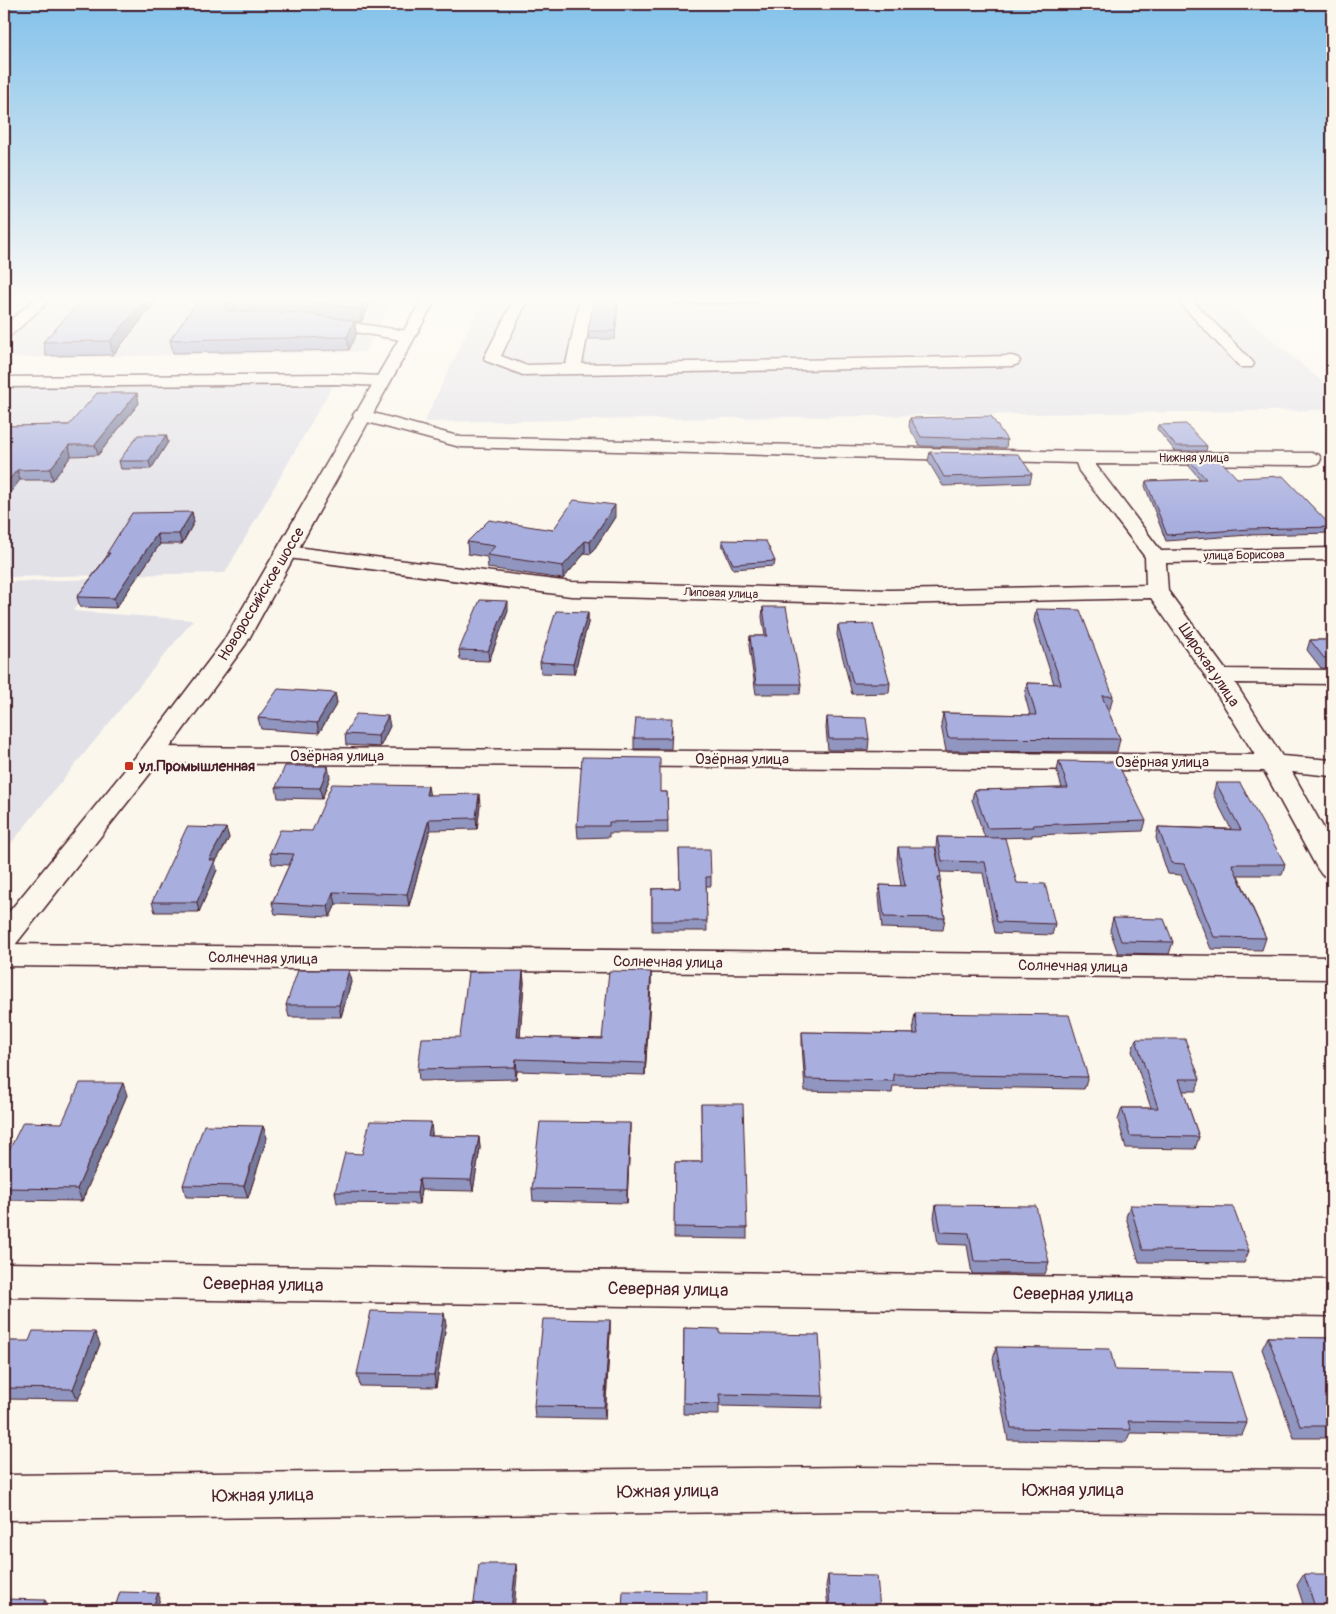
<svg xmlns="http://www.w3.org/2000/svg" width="1336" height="1614" viewBox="0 0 1336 1614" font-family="Pangolin,sans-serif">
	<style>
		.built { fill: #e2e1e8 }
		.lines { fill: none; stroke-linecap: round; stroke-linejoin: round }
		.minor-casing { stroke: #4a1f2b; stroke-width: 3 }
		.major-casing { stroke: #4a1f2b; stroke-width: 3 }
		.minor { fill: #fbf7ec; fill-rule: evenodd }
		.major { fill: #fbf7ec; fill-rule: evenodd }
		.wall { fill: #9096c0; stroke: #4a1f2b }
		.shaded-wall { fill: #767a9c; stroke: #4a1f2b }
		.building { fill: #a8afdf; stroke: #4a1f2b }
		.poi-dot { fill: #c8321e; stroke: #fbf7ec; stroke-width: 2 }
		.labels { text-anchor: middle; stroke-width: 4.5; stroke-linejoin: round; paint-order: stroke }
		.far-street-label { font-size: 12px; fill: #4a1f2b; stroke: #fbf7ec }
		.street-label { font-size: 15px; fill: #4a1f2b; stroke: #fbf7ec }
		.poi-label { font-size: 15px; font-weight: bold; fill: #4a1f2b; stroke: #fbf7ec; text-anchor: start }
		.near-street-label { font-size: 18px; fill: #4a1f2b; stroke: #fbf7ec }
	</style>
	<rect width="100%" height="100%" fill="#fbf7ec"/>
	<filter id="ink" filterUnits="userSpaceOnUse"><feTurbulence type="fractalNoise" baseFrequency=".02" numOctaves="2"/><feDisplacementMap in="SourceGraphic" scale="10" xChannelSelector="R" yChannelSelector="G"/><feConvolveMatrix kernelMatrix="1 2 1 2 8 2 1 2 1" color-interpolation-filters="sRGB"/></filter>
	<g filter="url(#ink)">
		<path class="built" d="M4,299h390l-29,53 -361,6z
			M483,299h741l108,91v20l-908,12z
			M334,383l-109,190 -221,4v-190z
			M96,579l-23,32 120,9 -189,232v-270z"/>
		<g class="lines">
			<defs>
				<path id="minor" d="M39,299l5,1 2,3 -2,3 -35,31 -5,2v-13l30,-26z
					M514,299h14l-27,57 24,9 41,-1 14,-65h14l-12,65 430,-8 6,2 2,3 -2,3 -6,2 -489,9 -37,-14 -2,-3z
					M668,299h91l-2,3 -5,1h-77l-5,-1z
					M1176,299h15l61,62 2,3 -2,3h-12z
					M320,318l87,13 5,2 3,3 -3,3 -5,2 -92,-16 -2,-3 2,-3z
					M335,374l46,2 6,2 2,3 -2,3 -6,2 -46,-2 -331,3v-10z
					M362,410l99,27 623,15 228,1 7,2 2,4 -2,4 -7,2 -217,-1 66,87 171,-3v12l-166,3 2,28 57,78 107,1v14l-97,-1 47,73 50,4v16l-40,-4 40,71v34l-10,-2 -5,-7 -53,-97 -1113,-8 -9,-2 -4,-6 4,-6 9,-2 1104,8 -49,-78 -55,-79 -261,6 -319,-8 -283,-38 -7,-2 -3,-4 3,-4 7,-2 283,36 319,8 256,-5 -1,-28 -66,-86 -3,-8 -616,-16 -104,-28 -3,-4 3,-4z
					M4,944l1328,13v22l-1328,-13z
					M4,1263l1328,17v36l-1328,-19z
					M850,1467l482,3v44l-482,-3 -846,9v-45z"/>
				<path id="major" d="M422,299h14l-190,345 -86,117 -145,184 -11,3v-30l138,-169 81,-107z"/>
			</defs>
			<use href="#minor" class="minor-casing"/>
			<use href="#major" class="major-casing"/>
			<use href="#minor" class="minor"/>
			<use href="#major" class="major"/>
		</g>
		<path class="wall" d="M83,299h290l-12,23 -6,-1 1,14 -7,15 -176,3 -3,-13 29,-41h-41l-45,56 -67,1 -3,-14z
			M618,299l-3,40h-26l-1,-8z
			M139,403l-41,52 -27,1 -18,24h-33l-16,-54 65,-1z
			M910,418l97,22 -1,8 -86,-2 -11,-19z
			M1158,425l49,21 -1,5h-31l-18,-22z
			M166,435l2,7 -17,27h-30l-2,-8z
			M930,452l102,22 -2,9 -87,3 -15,-25z
			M1190,461l47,17 95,49 -1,6 -82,2 -83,6 -21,-55 1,-5 54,-2 -11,-13z
			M192,512l2,10 -12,22h-22l-44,64 -36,-1 -3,-10 30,-41v-3z
			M615,517l-24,37 -6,-1 -22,26 -75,-11 -1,-11 -19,-3 -1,-12 86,-12z
			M722,540l53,21 -1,5 -41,3 -11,-24z
			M763,607l38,77 -1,10h-44l-7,-48 1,-10h15l-3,-19z
			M1036,609l77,87 -3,13h-3l13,30 -3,13 -171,-1 -5,-26 2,-12 87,2 -5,-19 2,-13 27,1 -20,-63z
			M508,611l-19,50 -29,-1 -1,-10z
			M588,612v11l-14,51 -33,-1 -1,-11z
			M838,625l52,58 -1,10 -37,1 -15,-59z
			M1310,640h22v29l-11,-1 -14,-18z
			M335,693l2,10 -18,30 -58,-4 -3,-11z
			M827,717l42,22 -1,11h-40l-2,-22z
			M390,726l-10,21 -34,-2 -1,-11z
			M672,729l-1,20h-37v-11z
			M1059,761l87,60 -3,10 -111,4v2l-35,1 20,45 38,41 -3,11 -57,-2 -12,-60 -43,-1 -4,-24 1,-11 48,1 -13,-38 2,-10 88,-2 -5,-17z
			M330,777l-8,22 -44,-1 -2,-11z
			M1216,783l69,81 -3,11h-44l28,63 -4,12 -51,-1 -30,-74 -13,-1 -12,-36 2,-11 73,2 -18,-35z
			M660,792h7l1,41h-59v4l-31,1 -1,-12z
			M429,795l51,10 -3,24 -47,1 -21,76 -73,-2 -6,13 -55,-3 -3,-11 17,-38 -17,-1 -2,-11 42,-22z
			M226,828l3,10 -14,25 2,7 -18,42h-44l-3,-10z
			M898,847l43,30 -1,8 5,33 -2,12 -61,-2 -3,-32 1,-11 21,1 -4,-27z
			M679,849l32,28v9h-5l1,45h-55v-42l28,-1z
			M1113,918l60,24 -4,12 -51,-1 -8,-23z
			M523,971l1,12 -4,54 82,2 49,-67v12l-6,91 -128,-4 -1,8 -97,2 -1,-12 42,-32z
			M351,982l-10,35h-52l-3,-12z
			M915,1013l173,64 -4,12 -191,-3 -1,7 -87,-2 -3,-47v-12l112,2 -1,-9z
			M1136,1039l64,40 -4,12h-13l16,46 -4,12 -69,-1 -8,-28 4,-12h29l-19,-57z
			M127,1095l-45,106 -78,-1v-39l58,-38z
			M701,1104l46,124v11l-73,-1 1,-76h27z
			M263,1126l4,12 -19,60 -62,-1 -3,-12z
			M432,1133v3l47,1 1,11 -7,43 -52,-1 -2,14 -82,-1 -2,-11 27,-38z
			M630,1135l-3,68 -94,-2 -1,-12z
			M936,1205l113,57 -4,12h-73l-5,-29 -29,-1 -4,-27z
			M1130,1205l119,46 -5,12 -105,-1 -13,-45z
			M444,1313l2,12 -10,62 -76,-1 -3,-12z
			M610,1320v12l-5,87 -70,-1 -1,-12z
			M684,1328l35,5 104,63 -1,12 -103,-2v9l-36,-1z
			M1268,1337l64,1v100h-38l-32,-89z
			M4,1341l96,3 -22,56 -74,-1z
			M996,1347l119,23 132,53 -5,12 -112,-2 -4,9 -118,-2 -15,-81z
			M1304,1574l28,36h-27l-8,-25z
			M828,1575l52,35h-52l-2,-24z"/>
		<path class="shaded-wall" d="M146,299h12l-45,56 -3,-14z
			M365,299h8l-12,23 -1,-13z
			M233,300l2,13 -7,2 -4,-8 2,-5z
			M354,321l2,14 -7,15 -2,-13z
			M137,393l2,10 -41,52 -3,-10z
			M166,435l2,7 -17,27 -2,-8z
			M69,445l2,11 -18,24 -3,-11z
			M17,470l3,10 -16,21v-15z
			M615,505v12l-24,37 -1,-12z
			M192,512l2,10 -12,22 -3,-10z
			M157,534l3,10 -44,64 -2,-10z
			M585,541v12l-22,26v-13z
			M508,601v10l-19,50 -1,-10z
			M588,612v11l-14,51 -1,-10z
			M335,693l2,10 -18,30 -2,-10z
			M388,716l2,10 -10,21 -2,-11z
			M328,766l2,11 -8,22 -2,-11z
			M428,786l2,11 -4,-2z
			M479,794l1,11 -3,24 -1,-11z
			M429,819l1,11 -21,76 -2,-12z
			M226,828l3,10 -14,25 2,7 -18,42 -2,-10 12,-42z
			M333,892l3,12 -6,13 -2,-11z
			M349,970l2,12 -10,35 -2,-12z
			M523,971l1,12 -5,66 -2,-12z
			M651,972v12l-6,91v-12z
			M516,1059l1,12 -1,8 -1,-12z
			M123,1083l4,12 -45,106 -5,-12z
			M431,1122l1,11 -2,14 -2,-11z
			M630,1123v12l-3,68v-13z
			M263,1126l4,12 -19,60 -4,-12z
			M479,1137l1,11 -7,43 -2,-11z
			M419,1179l2,11 -2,14 -2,-11z
			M444,1313l2,12 -10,62 -2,-12z
			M610,1320v12l-5,87 -1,-12z
			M95,1332l5,12 -22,56 -5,-11z
			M516,1564l1,12 -3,34h-3z
			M158,1593l2,5 -3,12h-5z
			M45,1600l6,10h-10z"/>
		<path class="building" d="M83,299h63l-36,42 -67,1z
			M199,299h166l-5,10 -58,-8 -69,-1 -7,2 -2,5 3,4 75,2 52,8 -7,16 -177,3z
			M594,299h24l-3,32h-27z
			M97,393h40l-42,52h-26l-19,24 -33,1 -13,16v-60l65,-1z
			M991,416l16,24 -86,-3 -11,-19z
			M1186,424l21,22h-31l-18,-21z
			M138,435h28l-17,26h-30z
			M930,452l88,2 14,20 -88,3z
			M1190,461h31l16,17 46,-2 49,51 -82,2 -83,6 -21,-54 60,-2z
			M574,500l41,5 -25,37 -5,-1 -22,25 -76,-11 8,-9 -28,-4 22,-22 64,10z
			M192,512l-13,22h-22l-43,64 -37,-1 33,-44h-3l25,-40z
			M722,540l44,1 9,20 -42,3z
			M480,600l28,1 -20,50 -29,-1z
			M763,607h23l15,77h-45l-6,-48h17z
			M1036,609l44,1 33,86h-11l18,43 -172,-1 -5,-25 93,2 -9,-32 34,1z
			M556,611l32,1 -15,52 -33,-2z
			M873,624l17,59h-37l-15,-58z
			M1310,640h22v18h-8z
			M278,689l57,4 -18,30 -59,-5z
			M356,714l32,2 -10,20 -33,-2z
			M827,717l39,1 3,21h-40z
			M636,718h36l-1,20h-37z
			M582,757l78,1v34h7l1,29 -59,1v4h-32z
			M1059,761l58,1 29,59 -113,4 1,2 -47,1 -13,-38 94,-2z
			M285,766h43l-8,22 -44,-1z
			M1216,783h24l45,81h-53l34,74 -52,-1 -30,-73 -13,-1 -13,-36 83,3z
			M332,784l96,2 -2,9 53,-1 -3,24 -47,1 -22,75 -74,-2 -5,14 -56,-3 22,-49 -24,-1 10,-23 32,1z
			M187,827l39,1 -17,32h6l-18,42h-45z
			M937,837l68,1 12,45 28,1 10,40 -58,-2 -12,-60 -43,-1z
			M898,847h37l6,30h-3l7,41 -61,-1 -4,-32 25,1z
			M679,849h31l1,28h-5l1,44h-55v-32l28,-1z
			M1113,918l51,1 9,23 -52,-1z
			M298,970h51l-10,35h-53z
			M523,971l-6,66 85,2 7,-68 42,1 -6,91 -129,-4 -1,8 -97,2 4,-31 38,-1 8,-65z
			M915,1013l154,2 19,62 -195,-3 1,7 -88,-2 -4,-47 116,2z
			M1136,1039h49l15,40h-21l20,58 -69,-1 -8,-28h36z
			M80,1083h43l-46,106 -73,-1v-27l19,-39 39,1z
			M701,1104h42l4,124 -73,-1 1,-65h27z
			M370,1121l61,1 -3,14 51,1 -8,43 -52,-1 -2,14 -82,-1 10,-39 17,1z
			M540,1122l90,1 -3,67 -95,-1z
			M204,1125l59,1 -19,60 -61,-1z
			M936,1205l100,1 13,56 -75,-1 -5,-28 -28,-1z
			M1130,1205l103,2 16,44 -106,-1z
			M371,1311l73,2 -10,62 -77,-1z
			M543,1319l67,1 -6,87 -70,-1z
			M684,1328l35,1v4l100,2 4,61 -104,-2 1,10 -37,-1z
			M33,1331l62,1 -22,57 -69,-1v-47h25z
			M1268,1337l64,1v88h-32z
			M996,1347l114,2 5,21 116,2 16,51 -119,-2 3,9 -120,-2z
			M479,1564h37l-5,46h-38z
			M1304,1574h28v36h-16z
			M828,1575l49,1 3,34h-50z
			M623,1591l84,1v18h-85z
			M120,1592l38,1 -6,17h-38z
			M4,1599l41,1 -4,10h-37z
			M212,1607l84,1 -1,2h-84z"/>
	</g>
	<linearGradient id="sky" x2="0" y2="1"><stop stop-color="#83c1ea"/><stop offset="0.57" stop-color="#fdfbf6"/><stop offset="1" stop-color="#fdfbf6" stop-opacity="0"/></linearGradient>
	<rect width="1336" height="525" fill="url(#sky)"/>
	<rect class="poi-dot" x="124" y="761" width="10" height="10" rx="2.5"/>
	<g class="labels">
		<g class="far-street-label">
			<text x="1194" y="462">Нижняя улица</text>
			<text transform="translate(1244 555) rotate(-1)" y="4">улица Борисова</text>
			<text transform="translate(721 593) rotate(2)" y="4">Липовая улица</text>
		</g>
		<g class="street-label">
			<text transform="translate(261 594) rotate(-59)" y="5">Новороссийское шоссе</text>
			<text transform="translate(1209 665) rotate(56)" y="5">Широкая улица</text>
			<text x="337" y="761">Озёрная улица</text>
			<text x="742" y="764">Озёрная улица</text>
			<text x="1162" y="767">Озёрная улица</text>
			<text transform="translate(263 958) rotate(1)" y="5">Солнечная улица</text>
			<text transform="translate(668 962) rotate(1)" y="5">Солнечная улица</text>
			<text transform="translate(1073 966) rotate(1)" y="5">Солнечная улица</text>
		</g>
		<g class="poi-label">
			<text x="139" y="771">ул.Промышленная</text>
		</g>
		<g class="near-street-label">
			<text transform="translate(263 1284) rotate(1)" y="6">Северная улица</text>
			<text transform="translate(668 1289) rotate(1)" y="6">Северная улица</text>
			<text transform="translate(1073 1294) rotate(1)" y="6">Северная улица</text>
			<text x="1073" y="1496">Южная улица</text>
			<text transform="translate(668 1491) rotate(-1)" y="6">Южная улица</text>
			<text transform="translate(263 1495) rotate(-1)" y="6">Южная улица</text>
		</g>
	</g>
	<rect width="1336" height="1614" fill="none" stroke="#fbf7ec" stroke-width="20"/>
	<rect x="10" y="10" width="1316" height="1594" fill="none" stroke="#4a1f2b" stroke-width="2" filter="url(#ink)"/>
</svg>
